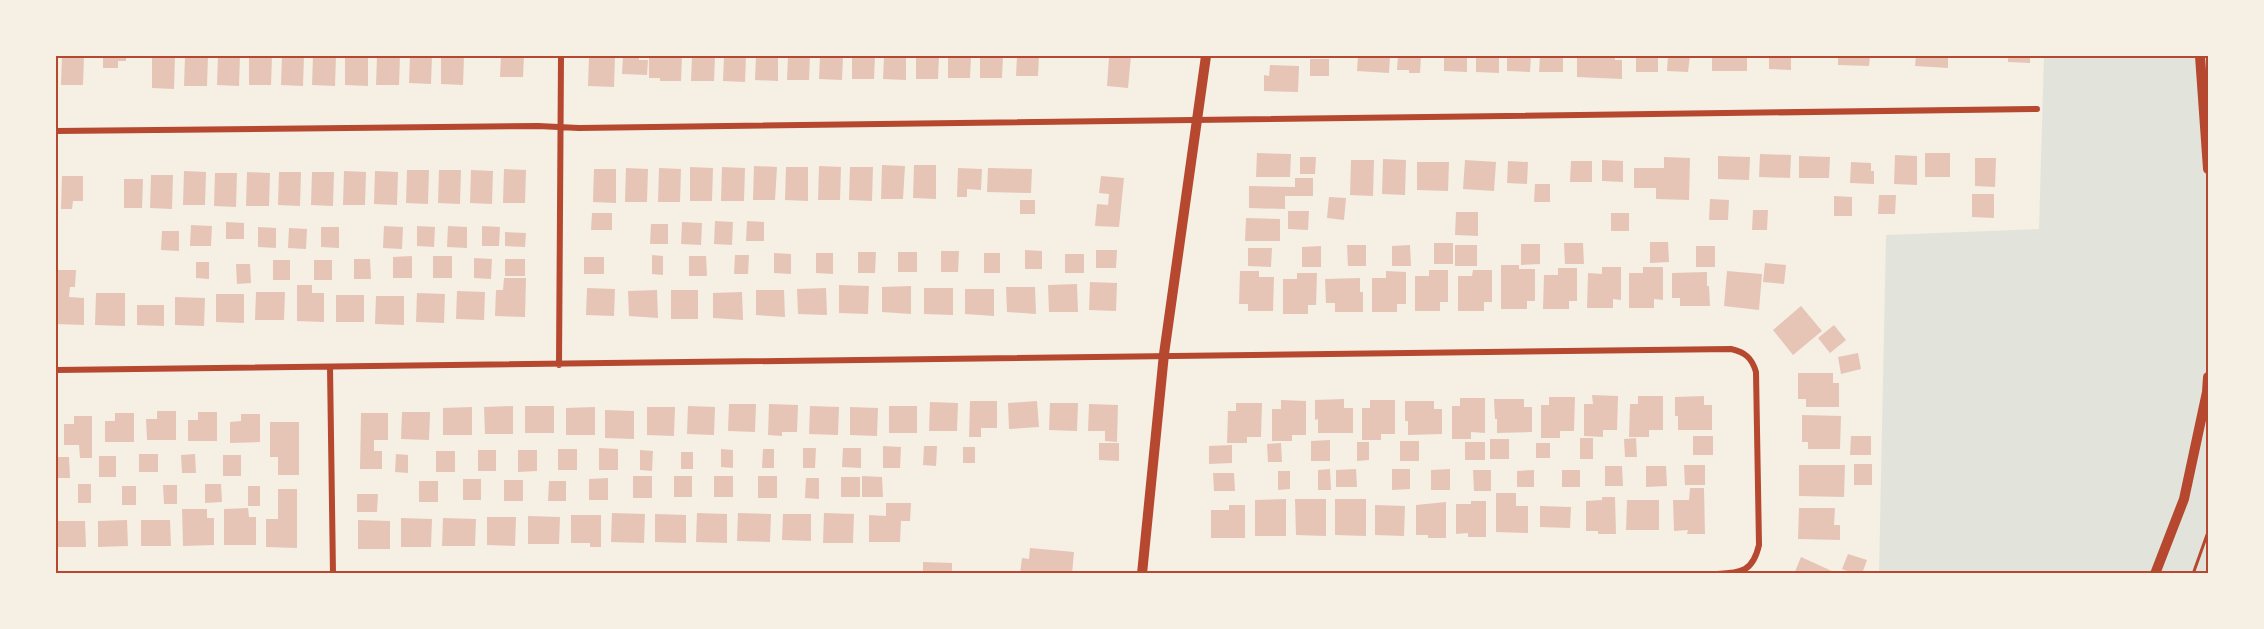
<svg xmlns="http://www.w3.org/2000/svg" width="2264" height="629" viewBox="0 0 2264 629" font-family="Mulish,sans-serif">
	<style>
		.green { fill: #e2e4dc }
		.building { fill: #e6c5b7 }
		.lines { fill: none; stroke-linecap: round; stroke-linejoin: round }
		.path { stroke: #b5482f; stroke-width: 3 }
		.minor { stroke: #b5482f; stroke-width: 6 }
		.tertiary { stroke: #b5482f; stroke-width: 10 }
		.neatline { fill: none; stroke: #b5482f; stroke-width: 2 }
	</style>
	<rect width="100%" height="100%" fill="#f6efe4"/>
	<path class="green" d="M2044,56h164v517l-329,1 7,-339 153,-6z"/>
	<path class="building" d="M62,56h22l-1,29h-22z
		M103,56h23v5h-8v7h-15z
		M152,56h23l-1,33 -22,-1z
		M185,56h23l-1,30h-23z
		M218,56h22l-1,30 -22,-1z
		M249,56h23l-1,29h-22z
		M282,56h22l-1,30 -22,-1z
		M313,56h23l-1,30 -23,-1z
		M345,56h23v30l-23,-1z
		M377,56h23l-1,29h-23z
		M410,56h22l-1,28 -22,-1z
		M441,56h23l-1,29 -22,-1z
		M501,56h23l-1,21h-23z
		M589,56h26l-1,31 -26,-1z
		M623,56h16v4h9l-1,15 -25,-1z
		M661,56h21l-1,25h-21v-3h-11v-21l12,1z
		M692,56h23l-1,25h-23z
		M724,56h22l-1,26 -22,-1z
		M756,56h22v25l-23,-1z
		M788,56h22l-1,24h-22z
		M820,56h23l-1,24 -23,-1z
		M852,56h23l-1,23h-22z
		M884,56h22v24l-23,-1z
		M916,56h23l-1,23h-22z
		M948,56h23l-1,22h-22z
		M980,56h23l-1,22h-22z
		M1017,56h22l-1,20h-22z
		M1108,56h23l-3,32 -21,-2 2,-28z
		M1358,56h32l-1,17 -32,-2z
		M1398,56h23l-1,17h-11v-3h-12z
		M1444,56h23v16l-23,-1z
		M1476,56h23v17l-23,-1z
		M1507,56h24l-1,16 -23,-1z
		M1540,56h23v16h-24z
		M1577,56h38v4h7v19l-45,-2z
		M1636,56h22v16h-22z
		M1668,56h22l-2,16 -21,-1z
		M1712,56h35v15h-35z
		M1769,56h22v14l-22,-1z
		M1838,56h32l-1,10 -31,-1z
		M1916,56h32v12l-33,-2z
		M2008,56h22v7l-22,-1z
		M1310,59h19v17h-19z
		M1270,65l29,1 -1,26 -34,-1v-16l5,1z
		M1257,153l34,1 -1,23h-34z
		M1925,153h25v24h-25z
		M1760,154l31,1 -1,23 -31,-1z
		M1895,155l22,1v29l-23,-1z
		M1718,156l32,1 -1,23 -31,-1z
		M1799,156l31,1 -1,21h-30z
		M1300,157h16l-1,17h-15z
		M1664,157l26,1 -1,42 -33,-1v-11h-22v-20h30z
		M1975,158h21l-1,29 -20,-1z
		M1383,159l23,1 -1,35 -23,-1z
		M1351,160h23l-1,36 -23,-1z
		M1465,160l31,2 -2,29 -31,-2z
		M1602,160l21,1v21l-21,-1z
		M1508,161l20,1 -1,22 -20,-1z
		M1571,161h21v21h-22z
		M1417,162h32l-1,29 -31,-1z
		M1851,162l20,1v8h3v13l-24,-1z
		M882,165l23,1 -2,33h-22z
		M914,165h22v34l-23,-1z
		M754,166l23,1 -2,33h-22z
		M819,166l22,1 -1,33h-22z
		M690,167l23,1 -1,33h-22z
		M722,167l23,1 -1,33h-23z
		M786,167h22v34l-23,-1z
		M850,167h23l-1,34 -23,-1z
		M626,168l22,1 -1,33h-22z
		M659,168l22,1 -1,33h-22z
		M958,168l24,1 -1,21 -14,-1v8h-10z
		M988,168l44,1 -1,24 -44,-1z
		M504,169l22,1 -1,33h-22z
		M594,169h22v34l-23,-1z
		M407,170h22l-1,34 -22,-1z
		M439,170h22l-1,34 -22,-1z
		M471,170l22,1 -1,33 -22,-1z
		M184,171l22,1 -1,33h-22z
		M344,171l22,1 -1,33h-22z
		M375,171l23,1 -1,33 -23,-1z
		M247,172l23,1 -1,33h-23z
		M279,172h22l-1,34 -22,-1z
		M312,172h22l-1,34 -22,-1z
		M215,173h22l-1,34 -22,-1z
		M151,175h22l-1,34 -22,-1z
		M62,176h21v25h-10l-1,8h-11z
		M1101,176l23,2 -5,49 -24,-1 2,-22 11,1 1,-11 -10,-1z
		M1295,178h18v18h-28v13l-36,-1v-22l46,1z
		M124,179h19l-1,29h-18z
		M1535,184h15v18h-16z
		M1972,194h22v24l-22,-1z
		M1879,195h17l-1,19h-17z
		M1834,196l18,1v19h-18z
		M1329,197l17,1 -2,22 -17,-2z
		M1710,199l19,1 -1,20h-19z
		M1020,200h15v14h-15z
		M1753,210h15l-1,20h-15z
		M1288,211h21l-1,19 -20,-1z
		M1456,212h22v24l-23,-1z
		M592,213h20v17h-21z
		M1611,213h18v18h-18z
		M1246,218l34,1v22h-35z
		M715,221l18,1 -1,23 -18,-1z
		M747,221l17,1v19h-18z
		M226,222l18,1v16h-18z
		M682,222l20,1 -1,22 -20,-1z
		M651,224h17v20h-18z
		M191,225l21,1 -1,20h-21z
		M384,226l19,1 -1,22 -19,-1z
		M417,226l18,1 -1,20 -17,-1z
		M448,226l19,1v21l-20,-1z
		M482,226l18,1 -1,19h-17z
		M258,227l18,1v20l-18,-1z
		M321,227h18v21l-18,-1z
		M289,228l18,1 -1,20 -18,-1z
		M162,231h17v20l-18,-1z
		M505,232l21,1 -1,14 -20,-1z
		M1650,242h18l1,20 -19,1z
		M1434,243h19v21h-19z
		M1564,243h19l1,21h-19z
		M1521,244h19v20l-19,1z
		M1347,245h19v21h-18z
		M1410,245l1,21h-19v-20z
		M1455,245h22v21h-22z
		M1321,246v21h-19v-20z
		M1696,246h19v21h-19z
		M1248,248h24l-1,19 -23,-1z
		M1025,250l17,1v18h-17z
		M1096,250h21l-1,18h-20z
		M941,251h18l-1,21h-17z
		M858,252h18l-1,21h-17z
		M898,252h19v20h-19z
		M774,253l17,1v20l-17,-1z
		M816,253h17v21l-17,-1z
		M984,253h16v20h-16z
		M1065,254h19v19h-19z
		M652,255l11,1v19l-11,-1z
		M735,255h14l-1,19h-14z
		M412,256v22h-19v-21z
		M433,256h19v22h-19z
		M689,256h17l1,20h-18z
		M584,257h20v17h-20z
		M474,258l18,1 -1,20 -17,-1z
		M354,259h16l1,20h-17z
		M505,259h20v17h-20z
		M273,260h17v20h-17z
		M314,260h18v20h-18z
		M196,262h13v17l-13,-1z
		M1765,263l21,2 -2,19 -21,-2z
		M236,264h14l1,19 -14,1z
		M1501,265h18v4h16v32h-8v8h-26z
		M1602,267h19v33l-8,-1v9h-26l1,-35 14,1z
		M1643,267h20v33l-9,-1v9h-25v-35h14z
		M1558,268h19v33h-8v8h-26l1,-34h14z
		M57,270h19l-1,17h-5l-1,10 15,1v27l-28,-1z
		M1429,270h19v32h-8v9h-25v-35h14z
		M1473,270h19v32h-8v9h-26v-35h14z
		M1240,271h19v6h15l-1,34h-25v-7h-9z
		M1386,271l20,1v32h-9v8h-25v-34h14z
		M1727,271l35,3 -3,36 -35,-4z
		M1707,272v14h2l1,20h-30v-8h-8v-25z
		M1297,273h20l-1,32h-8v9h-25v-35h14z
		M504,278h22l-1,39 -30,-1 1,-26h7z
		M1360,278v14h3v20h-28v-9h-9l-1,-24z
		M1090,282l27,1 -1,28 -27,-1z
		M1077,284l1,28h-29l-1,-27z
		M297,285h15v8h12v29l-27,-1z
		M839,285l30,1 -1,28 -29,-1z
		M911,286v28l-29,-2v-25z
		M1006,287h29l1,27 -29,-2z
		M587,288l28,1 -1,27 -28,-1z
		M826,288l1,27 -29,-1 -1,-25z
		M924,288h29v27l-29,-1z
		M965,289h29v27l-29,-2z
		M657,290l1,28 -29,-2 -1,-25z
		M671,290h27v29h-27z
		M756,290h28l1,27 -29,-2z
		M457,291l28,1 -1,28 -28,-1z
		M256,292h29l-1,28h-29z
		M742,292l1,28 -30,-2v-25z
		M96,293h29v33l-30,-1z
		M417,293l28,1 -1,29 -28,-1z
		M216,294h28v29l-28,-1z
		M336,295h28v27h-28z
		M376,296h28v29l-29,-1z
		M175,297l30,1 -1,28 -29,-1z
		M137,305h27v21l-27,-1z
		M1801,306l21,25 -29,24 -20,-25z
		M1834,325l12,15 -16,13 -12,-15z
		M1858,353l3,16 -20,5 -3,-17z
		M1798,373h35v10h6v24h-33v-8h-8z
		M1592,395l26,1 -1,34h-14v7l-19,-1v-32h9z
		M1638,396h25v34h-14v7h-20l1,-33h8z
		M1704,396v9h8v25h-34v-14h-3v-19z
		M1549,397h26l-1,34h-14v7h-19v-33h8z
		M1460,398h25v35l-14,-1v7h-19v-33h8z
		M1344,399v9h9v25h-35v-14l-3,1v-20z
		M1494,399h30v8h8v25l-35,1v-14h-2z
		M1281,400l25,1v34h-14v6h-20v-32h9z
		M1370,400h25v34h-14v6h-19v-32h8z
		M970,401h27v27h-16v9h-12z
		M1037,401l2,26 -30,2 -1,-26z
		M1405,401h29v8h8v25l-34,1v-14h-3z
		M930,402l28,1 -1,28h-28z
		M1050,403h28l-1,28 -28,-1z
		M1236,403h26l-1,34h-14v6h-20l1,-32h8z
		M729,404h27l-1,28 -27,-1z
		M769,404l29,1 -1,27h-15v4l-14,-1z
		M1089,404l29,1 -1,37 -12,-1v-10h-17z
		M513,406v28h-28l-1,-27z
		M525,406h29v27h-29z
		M688,406l27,1 -1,28 -27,-1z
		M810,406l29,1 -1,28 -29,-1z
		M889,406h28v27h-28z
		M472,407v28h-29v-27z
		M595,407v28h-29v-27z
		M647,407h28l-1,29 -27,-1z
		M850,407l28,1 -1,28 -27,-1z
		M605,410l29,1v28l-29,-1z
		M157,411h19v29h-29l-1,-21h11z
		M198,412h19v29h-29v-21h10z
		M402,412h28l-1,28 -28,-1z
		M115,413h19v29h-29v-21h10z
		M361,413h27v27h-14v11h8v18h-22z
		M241,414h19v28l-30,1v-21l11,-1z
		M1802,415l39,1 -1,33h-32v-7h-6z
		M74,416h18v42h-12l-1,-13h-15v-21h10z
		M270,422h29v53h-21v-18h-8z
		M1693,436h20v19h-20z
		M1851,436h20v19h-21z
		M1580,438h13v21h-13z
		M1636,438l1,19h-12l-1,-18z
		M1490,439h19v20h-19z
		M1330,440v21h-19v-20z
		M1400,441h19v20h-19z
		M1357,442h12v18l-12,1z
		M1465,442h20v18h-20z
		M1099,443h20v18l-20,-1z
		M1281,443l1,19h-14l-1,-18z
		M1536,443h14v15h-14z
		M1232,445v18l-23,1v-18z
		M883,446l18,1 -1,21h-17z
		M924,446h13l-1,20 -13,-1z
		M963,447h12v16h-12z
		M599,448l19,1v21h-19z
		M803,448h13l-1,20h-12z
		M843,448h18v20l-19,-1z
		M558,449h19v21h-19z
		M721,449l12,1v18l-12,-1z
		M763,449h11v19h-12z
		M478,450h18v21h-18z
		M518,450h19v21l-19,1z
		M640,450l13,1 -1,20 -12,-1z
		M436,451h19v21h-19z
		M681,452h12v17h-12z
		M139,454h19v18h-19z
		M195,454l1,19h-14l-1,-18z
		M396,454l12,1v18l-13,-1z
		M223,455h18v21h-18z
		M99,456h17v21h-17z
		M56,457h13l1,21h-14z
		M1854,464h18v21h-18z
		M1684,465h21v20h-20z
		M1799,465h46l-1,32 -45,-1z
		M1605,466h17l1,20h-18z
		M1646,466h20l1,20 -21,1z
		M1330,469l1,21h-13v-20z
		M1356,469l1,18h-21v-17z
		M1392,469h18v20l-18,1z
		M1450,469v21h-19v-20z
		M1473,470h18v21h-17z
		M1534,470v17h-17v-16z
		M1562,470h18v17h-18z
		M1278,471h12v18l-12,1z
		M1213,473h21l1,18h-21z
		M633,476h19v22h-19z
		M674,476h18v21h-18z
		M714,476h19v21h-19z
		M758,476h19v22h-19z
		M862,476l20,1 1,20h-21z
		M841,477h19v20h-19z
		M608,478v22h-19v-21z
		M806,478h13v21l-14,-1z
		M463,479h18v21h-18z
		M504,480h19v21h-19z
		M419,481h19v21h-19z
		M549,481h17v20h-18z
		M78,484h13v19h-13z
		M205,484h16l1,18 -17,1z
		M163,485h14v19h-13z
		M122,486h14v19h-14z
		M248,486h12v20h-12z
		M1690,488h14l1,46h-18l1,-4 -14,1 -1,-31h16z
		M278,489h19v59l-31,-1v-28h12z
		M1496,493h20v13h12v27l-32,-1z
		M357,494h21l-1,18h-20z
		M1602,497h13l1,37h-18v-3h-12v-30l16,-1z
		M1286,499v37h-31v-36z
		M1295,499h31v37l-30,-1z
		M1335,499h31v37l-31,-1z
		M1627,500h32v30h-33z
		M1471,501h15v36h-18v-4l-12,1v-30h15z
		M1446,502v36h-18v-3h-12v-30z
		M886,503h25l-1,18h-9l-1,21h-31v-27l17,1z
		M1229,505h16v33h-34v-28h18z
		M1375,505l30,1 -1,30 -29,-1z
		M1540,506l31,1 -1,21 -30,-1z
		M248,508l1,9h7v28h-32v-36z
		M1799,508h36l-1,17h6v15l-42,-1z
		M182,509h25v9h7v27l-31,1z
		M612,513l33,1 -1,29 -33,-1z
		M697,513l30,1v29l-31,-1z
		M738,513l33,1 -1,28 -33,-1z
		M824,513l30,1 -1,29h-30z
		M655,514l31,1v28l-31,-1z
		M783,514h28v27l-29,-1z
		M571,515h30v32h-11v-4h-19z
		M528,516l32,1 -1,27h-31z
		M487,517h29l-1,29 -28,-1z
		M401,518l31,1 -1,28h-30z
		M443,518l33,1 -1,27h-33z
		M127,520l1,26 -30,1v-26z
		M141,520h29l1,26h-30z
		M358,520l32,1v28h-32z
		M56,521h29l1,26h-30z
		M1030,548l44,4 -2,22h-52l2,-16 7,1z
		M1848,554l19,6 -5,14h-7l-13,-5z
		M1801,557l33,15 -1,2h-39z
		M923,562l29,1v11h-29z"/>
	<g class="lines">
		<path class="path" d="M2193,574l15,-42"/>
		<path class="minor" d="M56,131l482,-5 41,2 1458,-19
			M559,365l2,-309
			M330,367l3,207
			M56,370l1675,-21c14,3 21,9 25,23l3,173c-6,26 -17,28 -42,29"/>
		<path class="tertiary" d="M2200,56l8,113
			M1142,574l22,-220 42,-298
			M2155,574l29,-75 23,-107 1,-15"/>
	</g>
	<rect width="2264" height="629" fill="none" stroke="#f6efe4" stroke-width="114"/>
	<rect x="57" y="57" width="2150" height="515" class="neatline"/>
</svg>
